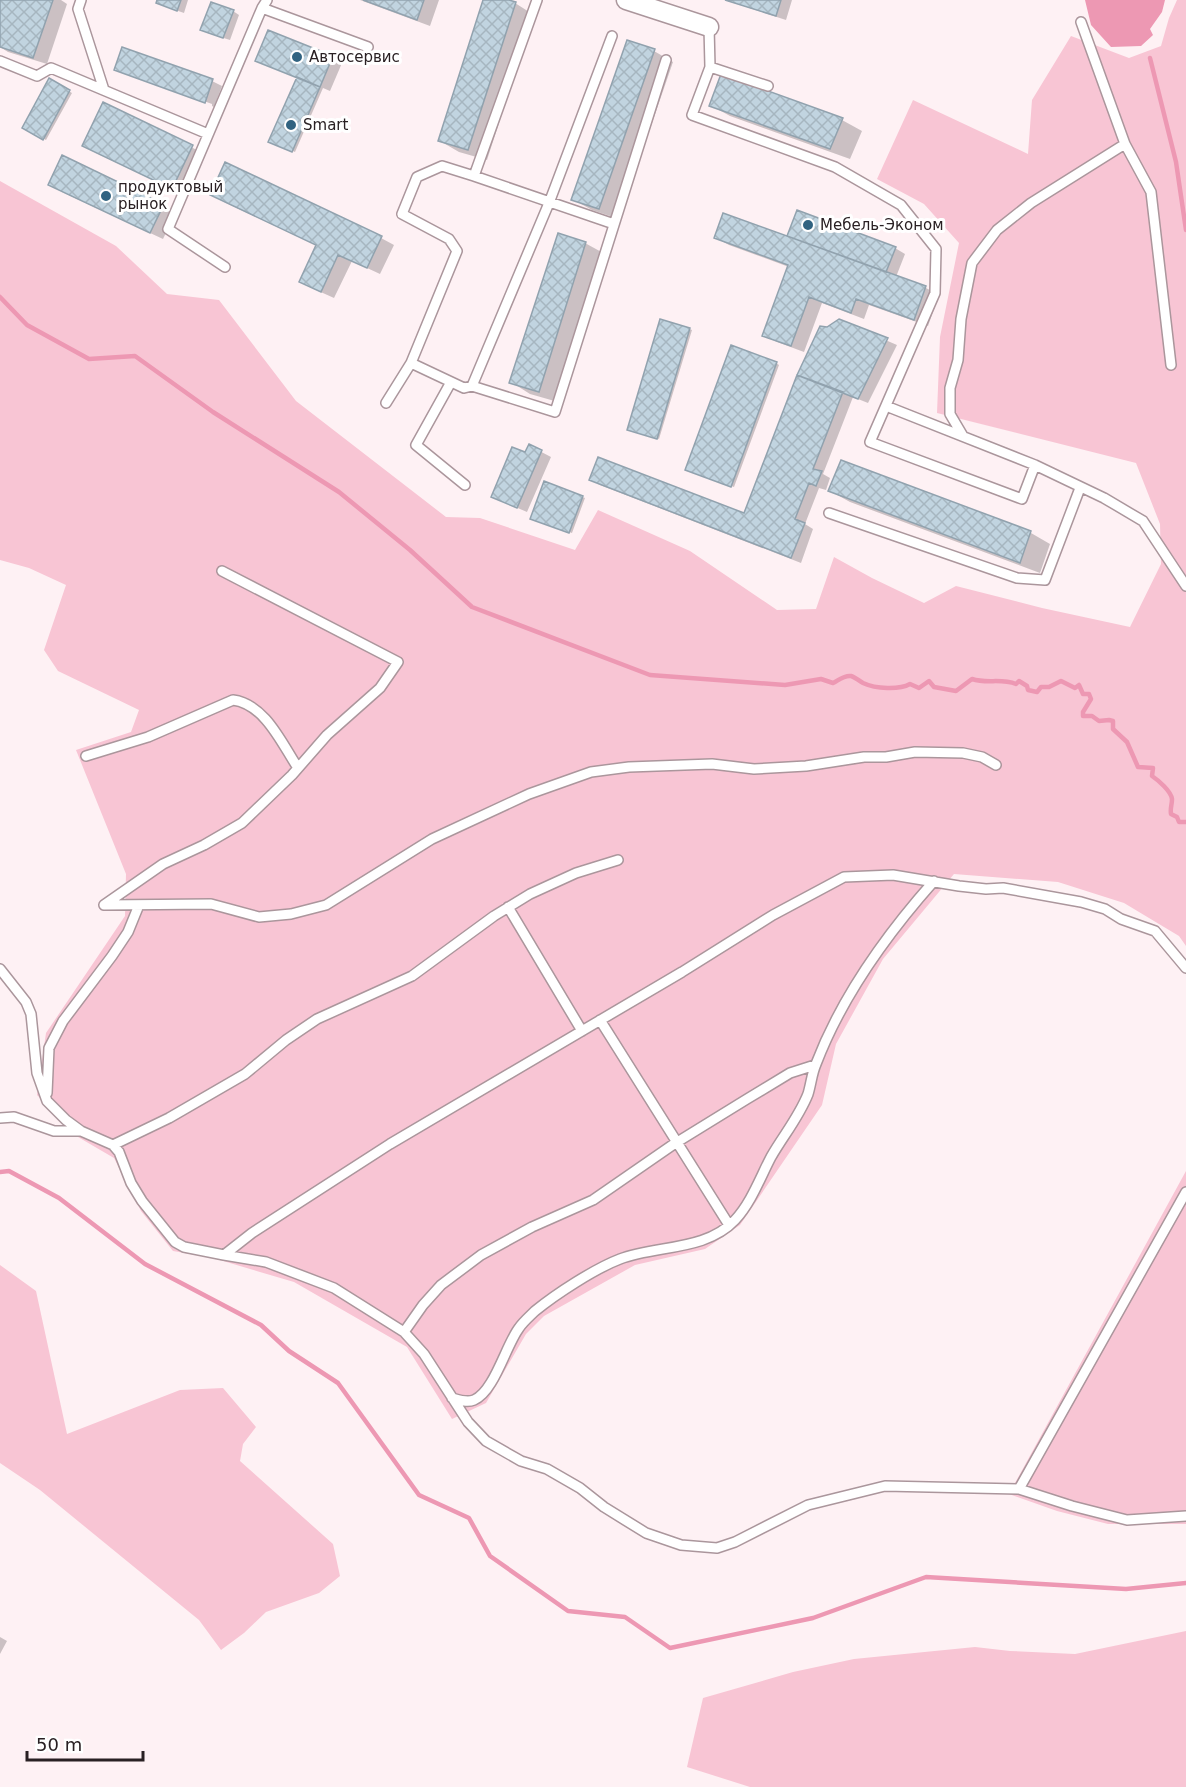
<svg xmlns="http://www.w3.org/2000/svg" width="1186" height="1787" viewBox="0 0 1186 1787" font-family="'DejaVu Sans',sans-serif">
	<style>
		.garden { fill: #f8c5d4 }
		.water { fill: #ed98b3 }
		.shadow { fill: #0003 }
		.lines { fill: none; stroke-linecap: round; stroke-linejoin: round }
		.stream { stroke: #ed98b3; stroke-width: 4.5 }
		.building { fill: url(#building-cross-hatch); stroke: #91a2ae; stroke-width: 1.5 }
		.service-casing { stroke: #ab969c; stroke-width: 12 }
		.minor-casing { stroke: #ab969c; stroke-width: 21 }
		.service { stroke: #fff; stroke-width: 9 }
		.minor { stroke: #fff; stroke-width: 18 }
		.poi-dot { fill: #316381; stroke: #fff; stroke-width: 2 }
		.labels { text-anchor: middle; stroke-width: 6; stroke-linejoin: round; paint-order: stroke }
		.poi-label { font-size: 15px; fill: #292023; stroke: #fff; text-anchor: start }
	</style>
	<defs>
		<pattern id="building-cross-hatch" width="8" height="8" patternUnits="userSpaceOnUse" patternTransform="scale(1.5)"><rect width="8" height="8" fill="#c1d4e0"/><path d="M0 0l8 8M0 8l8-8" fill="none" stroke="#a6b6c0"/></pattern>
	</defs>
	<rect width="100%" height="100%" fill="#fef1f4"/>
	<path class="garden" d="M1177,0h9v946l-7,-10 -55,-33 -66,-21 -104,-8 -71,85 -47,85 -14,61 -82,120 -35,24 -70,16 -91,51 -18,18 -40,69 -34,16 -45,-72 -113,-65 -81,-24 -40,-7 -32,-40 -27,-53 -36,-21 -41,-42 9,-62 79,-117 1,-42 -50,-124 55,-18 8,-22 -81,-39 -14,-21 22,-65 -37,-17 -29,-8v-379l116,65 51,48 52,6 77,101 150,116 34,1 95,32 23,-40 92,41 87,59 39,-1 18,-52 38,21 52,25 32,-17 86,22 88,19 31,-63 -1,-40 -24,-61 -199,-50 3,-76 19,-94 -35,-39 -47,-25 36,-79 115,54 4,-54 39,-64 58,22 32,-12 8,-28z
		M1186,1171v353h-78l-51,-13 -48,-17z
		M0,1265l36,26 31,143 113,-44 43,-2 33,39 -13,17 -3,17 93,83 7,32 -21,17 -53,19 -22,21 -23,17 -22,-30 -159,-130 -40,-27z
		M1186,1631v156h-436l-63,-20 16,-69 90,-26 61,-13 121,-12 35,4 65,3z"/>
	<path class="water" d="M1085,0h80l-3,12 -12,17 3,6 -12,11 -30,1 -20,-22z"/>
	<path class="shadow" d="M0,0h61l6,4 -20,60 -39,-12 -8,-5z
		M159,0h29l-4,13 -20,-7 -6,-3z
		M360,0h79l-9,26z
		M485,0h19l11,3 19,12 -47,145 -28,-8 -19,-11z
		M725,0h67l-6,20z
		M233,11l6,4 -9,25 -22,-7z
		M269,32l73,31 -12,28 -7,-3 -28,64 -25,-11 28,-61z
		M654,51l19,11 -54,157 -27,-9 -20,-11z
		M116,69l96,12 10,5 -8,21 -2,-1v-2l-88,-32v2z
		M50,80l22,13 -26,47 -22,-12z
		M104,104l101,50 -19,41 -90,-42z
		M710,105l132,15 20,11 -12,28 -120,-43z
		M62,192l101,13 13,7 -13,27z
		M224,202l157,36 13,7 -14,29 -28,-13 -18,37 -20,-9 4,-43z
		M716,238l78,2 101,8 10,6 -9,23 30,11 13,7 -11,31 -59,-21 -5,14 -42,-16 -18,49 -27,-10 -13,-7 25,-68 -60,-22z
		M585,243l20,11 -47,148 -28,-8 -19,-12z
		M839,320l58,25 -29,58 -15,-6 -30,77 7,4 -4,12 -7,-2 -14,36 8,5 -12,34 -201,-78 -9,-5 153,35 83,-186z
		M689,329l3,1 -33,109 -28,-8z
		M776,363l3,2 -45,122 -45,-16z
		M530,446l21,11 -24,55 -35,-15z
		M841,462l190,71 19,11 -10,29 -190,-71 -20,-11z
		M545,483l40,15 -13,35 -37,-13z
		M0,1637l7,4 -7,13z"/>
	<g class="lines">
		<path class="stream" d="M1150,58l26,104 10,68
			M0,297l27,28 62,34 46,-3 78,56 126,80 71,58 62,57 178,68 135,10 36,-6 12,4c6,-3 11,-8 18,-7 4,1 8,5 12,7 13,6 36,7 47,1l9,4 10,-7 5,6 22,4 16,-12c15,5 29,-1 44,5l3,-3 8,5 1,4 9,2 4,-5h8l12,-6 14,7 4,-3 4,9h6l2,5 -8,13v4h9l7,5 10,-1 4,1v8l14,13 11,25 15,1 -1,8c6,4 19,15 20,23 0,6 -2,9 -1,15l6,3 2,5h7
			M0,1172l9,-1 50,27 86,66 116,61 28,26 49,32 81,112 50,23 21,38 78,55 57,6 45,31 143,-30 113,-41 200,12 60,-6"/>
	</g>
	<path class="building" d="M0,0h53l-20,58 -33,-11z
		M157,0h24l-4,11 -21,-8z
		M363,0h61l-7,20z
		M483,0h26l7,2 -48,148 -30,-9z
		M725,0h56l-5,16z
		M211,2l23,8 -11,28 -23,-8z
		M268,30l65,26 -13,31 -65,-26z
		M627,40l28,9 -56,160 -28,-9z
		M122,47l91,32 -8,24 -91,-33z
		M721,74l122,44 -13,31 -121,-43z
		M297,77l23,10 -28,65 -24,-10z
		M49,78l21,12 -27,50 -21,-12z
		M103,102l90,43 -21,44 -90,-43z
		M62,155l102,49 -14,29 -102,-48z
		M225,162l157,74 -15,32 -29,-13 -17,37 -22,-10 17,-37 -106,-50z
		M797,210l99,37 -10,25 -99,-36z
		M723,213l203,73 -12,34 -58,-21 -5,14 -42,-16 -18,49 -29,-10 26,-71 -74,-27z
		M558,233l28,9 -47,150 -30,-9z
		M660,319l30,9 -33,111 -30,-9z
		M839,319l49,19 -30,61 -61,-24 23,-49 7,1z
		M731,345l46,17 -46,125 -46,-17z
		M797,375l46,17 -30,77 9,2 -6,15 -7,-3 -14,36 10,4 -14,35 -202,-78 9,-23 146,56z
		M529,444l13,6 -25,58 -26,-11 21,-50 13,5z
		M841,460l190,71 -11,32 -192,-72z
		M544,481l39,15 -14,37 -39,-14z"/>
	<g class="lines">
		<defs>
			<path id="service" d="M81,0l-3,9 26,81
				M537,0l-63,176 140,48
				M262,8l106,39
				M1081,22l44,122 26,48 20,173
				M709,27l1,40 -18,48 143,52 66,38 35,44 -1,44 -65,149 152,57 13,-34 -149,-59
				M0,61l37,15 14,-8 157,66
				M710,67l58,19
				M474,176l-32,-10 -25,11 -15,37 47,25 8,12 -46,112 53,25 8,-2 83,26 111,-352
				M225,267l-57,-38 94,-221 5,-8
				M451,382l-35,63 49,40
				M472,386l77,-183 63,-167
				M386,403l25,-40
				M963,436l-13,-22v-26l8,-28 3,-41 11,-56 25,-33 34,-27 94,-59
				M1035,465l69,33 39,23 43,65
				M829,513l188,65 28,2 35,-92
				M86,756l62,-19 85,-37c32,4 49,44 65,68
				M104,905l107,-1 48,13 32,-3 35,-9 106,-66 97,-45 62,-22 38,-5 83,-3 42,5 52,-3 58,-9h22l29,-5 48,1 19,4 14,8
				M104,905l59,-41 41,-19 38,-22 50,-48 35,-40 53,-47 18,-26 -176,-91
				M508,907l74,124
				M0,969l26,33 5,12 6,59 10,28 19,19 15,11 32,14 6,7 12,31 11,18 33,41 9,5 40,8 28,-22 138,-89 292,-172 91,-57 71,-38 49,-2 66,11 27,3 17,-1 78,14 24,7 16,10 34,12 31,37
				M600,1020l129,205
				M47,1093l2,-45 14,-27 49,-65 16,-24 11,-27
				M0,1118l14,-1 40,14h27
				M113,1145l56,-27 76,-44 41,-34 31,-21 95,-43 82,-60 36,-22 46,-21 42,-13
				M224,1255l42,7 68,26 70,44 19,-27 18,-20 40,-30 51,-28 61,-27 81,-56 73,-45 43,-26 25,-8
				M404,1332l20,22 44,68 18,19 35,20 26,8 33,19 24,19 42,26 35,12 36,3 18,-6 73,-37 77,-19 134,3 53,17 55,14 59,-4
				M452,1398c7,2 15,5 22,2 20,-8 32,-55 45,-72 4,-6 11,-12 16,-17 21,-17 59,-42 85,-52 37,-14 86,-8 115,-39 16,-17 25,-42 36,-63 12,-21 28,-40 37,-63 3,-10 4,-21 8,-30 26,-68 70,-129 118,-183
				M1019,1489l167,-297"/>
			<path id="minor" d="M626,0l83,27"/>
		</defs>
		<use href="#service" class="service-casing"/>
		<use href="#minor" class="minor-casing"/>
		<use href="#service" class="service"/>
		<use href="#minor" class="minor"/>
	</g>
	<g class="poi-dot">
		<circle cx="297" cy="57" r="6"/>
		<circle cx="291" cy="125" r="6"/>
		<circle cx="106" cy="196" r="6"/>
		<circle cx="808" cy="225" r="6"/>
	</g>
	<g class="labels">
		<g class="poi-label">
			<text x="309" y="62">Автосервис</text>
			<text x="303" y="130">Smart</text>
			<text x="118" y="192">продуктовый<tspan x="118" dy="17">рынок</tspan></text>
			<text x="820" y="230">Мебель-Эконом</text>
		</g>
	</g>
	<path d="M27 1751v9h116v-9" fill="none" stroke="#292023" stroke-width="3"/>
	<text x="36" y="1751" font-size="18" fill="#292023" stroke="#ffffff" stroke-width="4.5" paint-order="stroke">50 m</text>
</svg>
